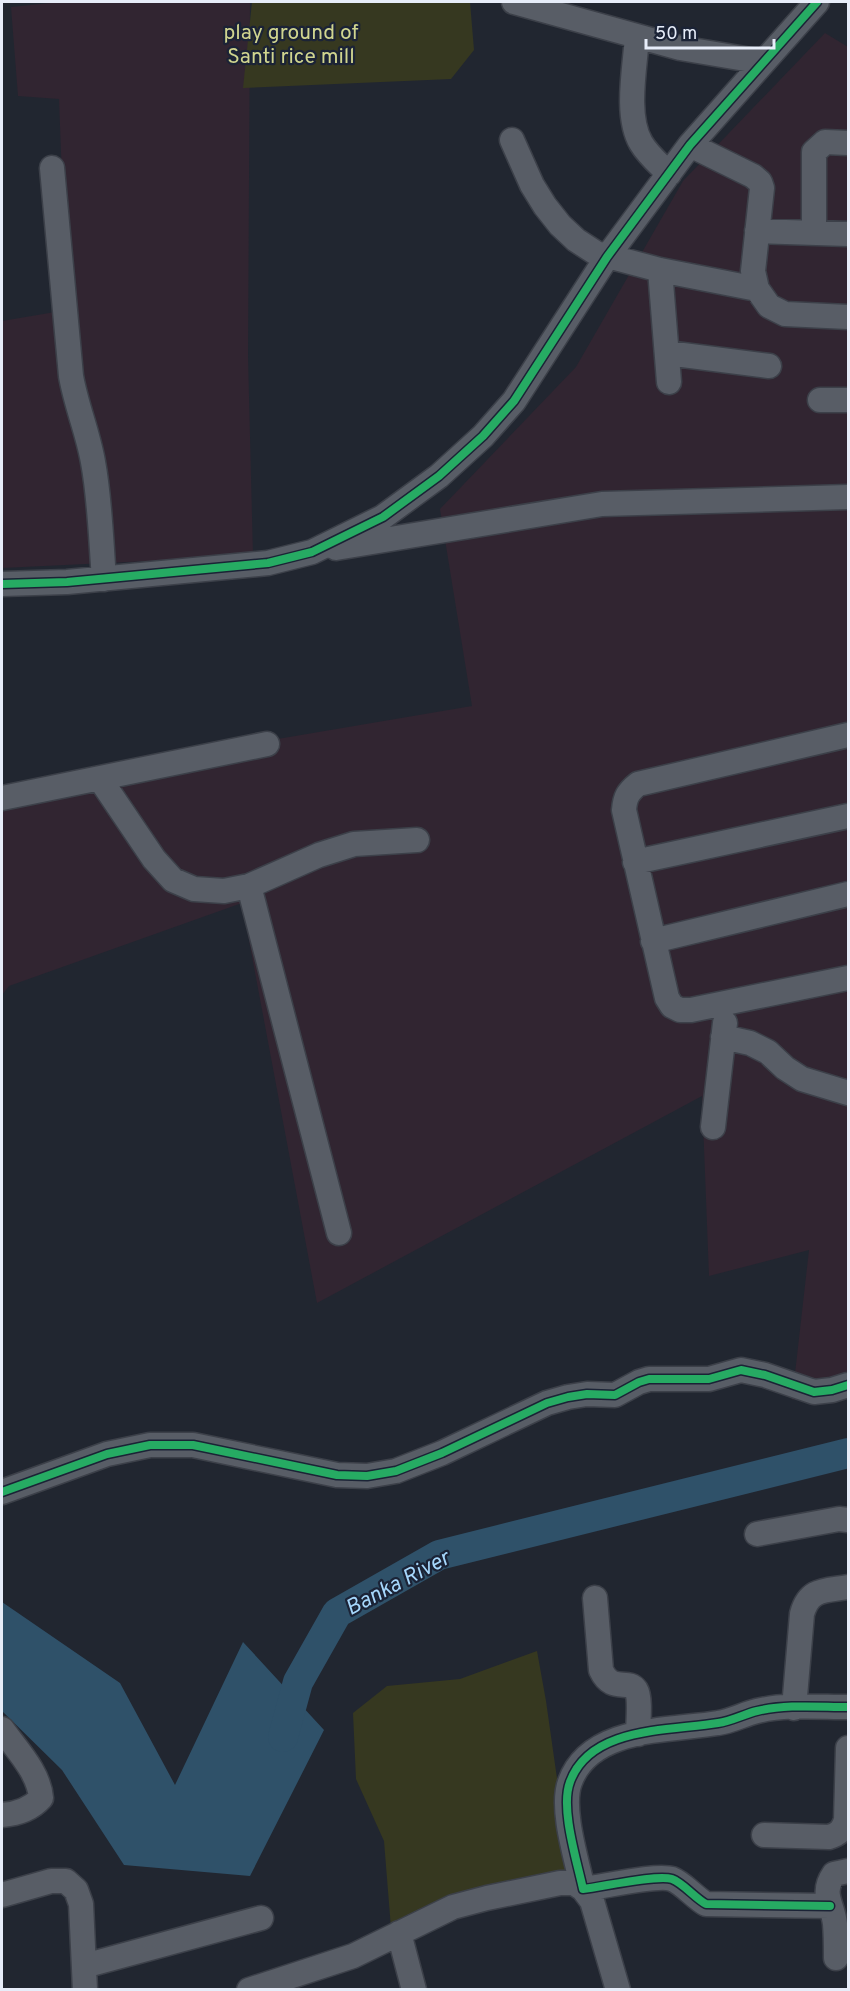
<svg xmlns="http://www.w3.org/2000/svg" width="850" height="1991" viewBox="0 0 850 1991" font-family="Overpass,sans-serif">
	<style>
		.industrial { fill: #312531 }
		.green { fill: #363820 }
		.water { fill: #2f5169 }
		.lines { fill: none; stroke-linecap: round; stroke-linejoin: round }
		.river { stroke: #2f5169; stroke-width: 30 }
		.minor-casing { stroke: #3c4049; stroke-width: 27 }
		.minor { stroke: #585d66; stroke-width: 24 }
		.cycleway-casing { stroke: #1b2336; stroke-width: 11 }
		.cycleway { stroke: #26ab63; stroke-width: 8 }
		.labels { text-anchor: middle; stroke-width: 4.5; stroke-linejoin: round; paint-order: stroke }
		.park-label { font-size: 21px; fill: #d0d58f; stroke: #1b2336 }
		.water-label { font-size: 22px; font-style: italic; fill: #a6d7fc; stroke: #1b2336 }
	</style>
	<rect width="100%" height="100%" fill="#212630"/>
	<path class="industrial" d="M60,2h190l-2,354 5,200 -251,12v-247l65,-11 -8,-211 -41,-3 -7,-89z
		M825,33l23,14v1333l-56,20 17,-150 -100,26 -7,-180 -385,207 -75,-400 -233,83 -7,9v-209l470,-80 -32,-197 136,-142 107,-186z"/>
	<path class="green" d="M252,2h218l4,48 -23,29 -208,9z
		M537,1651l9,50 25,176 -180,51 -7,-87 -28,-62 -3,-66 34,-27 73,-7z"/>
	<path class="water" d="M2,1602l118,81 55,102 68,-143 81,88 -74,146 -126,-11 -62,-95 -60,-59z"/>
	<g class="lines">
		<path class="river" d="M283,1737l15,-55 39,-69 102,-58 409,-102"/>
		<defs>
			<path id="minor" d="M514,2l166,46 83,14
				M637,37c-2,30 -12,79 4,106 7,12 18,21 28,31
				M512,140l20,45 13,21 15,19 16,15 20,13 64,17 97,19
				M690,145l63,31 7,6 2,6 -9,83 4,18 12,17 16,8 63,3
				M52,168l19,208c5,29 17,57 22,86 7,37 8,79 11,117
				M757,231l91,3
				M814,233v-81l11,-10 23,1
				M660,270l9,112
				M667,353l102,13
				M820,400h28
				M336,548l266,-44 246,-7
				M2,584l65,-2 201,-19 44,-11 71,-35 56,-41 44,-40 31,-35 93,-144 83,-112 127,-143
				M848,735l-210,49c-10,8 -13,13 -14,26l43,188 5,8 8,4h11l157,-32
				M100,779l54,80 19,21 21,9 30,2 25,-5 70,-31 35,-11 63,-4
				M2,798l265,-54
				M635,862l213,-46
				M249,886l90,347
				M653,941l195,-47
				M723,1037l27,6 18,9 17,16 17,11 46,14
				M713,1127l12,-104
				M2,1492l105,-38 43,-9h43l144,30 30,1 29,-5 46,-18 105,-50 21,-6 19,-3 28,1 24,-13 10,-3h60l32,-9 24,5 49,17 18,-2 16,-5
				M757,1534l82,-15 9,1
				M595,1598l6,72c11,24 27,8 35,20 5,8 2,34 2,44
				M794,1708l8,-94c7,-26 23,-23 46,-27
				M2,1729c14,20 37,43 39,69 -10,11 -25,16 -39,17
				M764,1835l65,2c10,-3 14,-7 17,-17l2,-72
				M2,1895l49,-14h15l10,9 5,14 4,86
				M830,1906l-124,-2c-11,-6 -23,-21 -34,-25 -15,-5 -70,8 -89,10 -6,-28 -23,-81 -13,-107 20,-56 100,-51 148,-59 14,-2 26,-9 39,-12 29,-7 62,-4 91,-4
				M399,1933l15,57
				M836,1958c0,-11 0,-23 -1,-34 -2,-20 -15,-30 -1,-50l14,-3
				M84,1966l177,-48
				M249,1990l104,-34 100,-49 34,-9 73,-15h14l9,6 9,12 26,89"/>
		</defs>
		<use href="#minor" class="minor-casing"/>
		<use href="#minor" class="minor"/>
		<defs>
			<path id="cycleway" d="M2,584l65,-2 201,-19 44,-11 71,-35 56,-41 44,-40 31,-35 93,-144 83,-112 127,-143
				M2,1492l105,-38 43,-9h43l144,30 30,1 29,-5 46,-18 105,-50 21,-6 19,-3 28,1 24,-13 10,-3h60l32,-9 24,5 49,17 18,-2 16,-5
				M830,1906l-124,-2c-11,-6 -23,-21 -34,-25 -15,-5 -70,8 -89,10 -6,-28 -23,-81 -13,-107 20,-56 100,-51 148,-59 14,-2 26,-9 39,-12 29,-7 62,-4 91,-4"/>
		</defs>
		<use href="#cycleway" class="cycleway-casing"/>
		<use href="#cycleway" class="cycleway"/>
	</g>
	<g class="labels">
		<g class="park-label">
			<text x="291" y="39">play ground of<tspan x="291" dy="24">Santi rice mill</tspan></text>
		</g>
		<g class="water-label">
			<text transform="translate(397 1582) rotate(-28)" y="8">Banka River</text>
		</g>
	</g>
	<rect width="850" height="1991" fill="none" stroke="#e7edf9" stroke-width="6"/>
	<path d="M646 39v9h128v-9" fill="none" stroke="#e7edf9" stroke-width="3"/>
	<text x="655" y="39" font-size="18" fill="#e7edf9" stroke="#1b2336" stroke-width="4.5" paint-order="stroke">50 m</text>
</svg>
